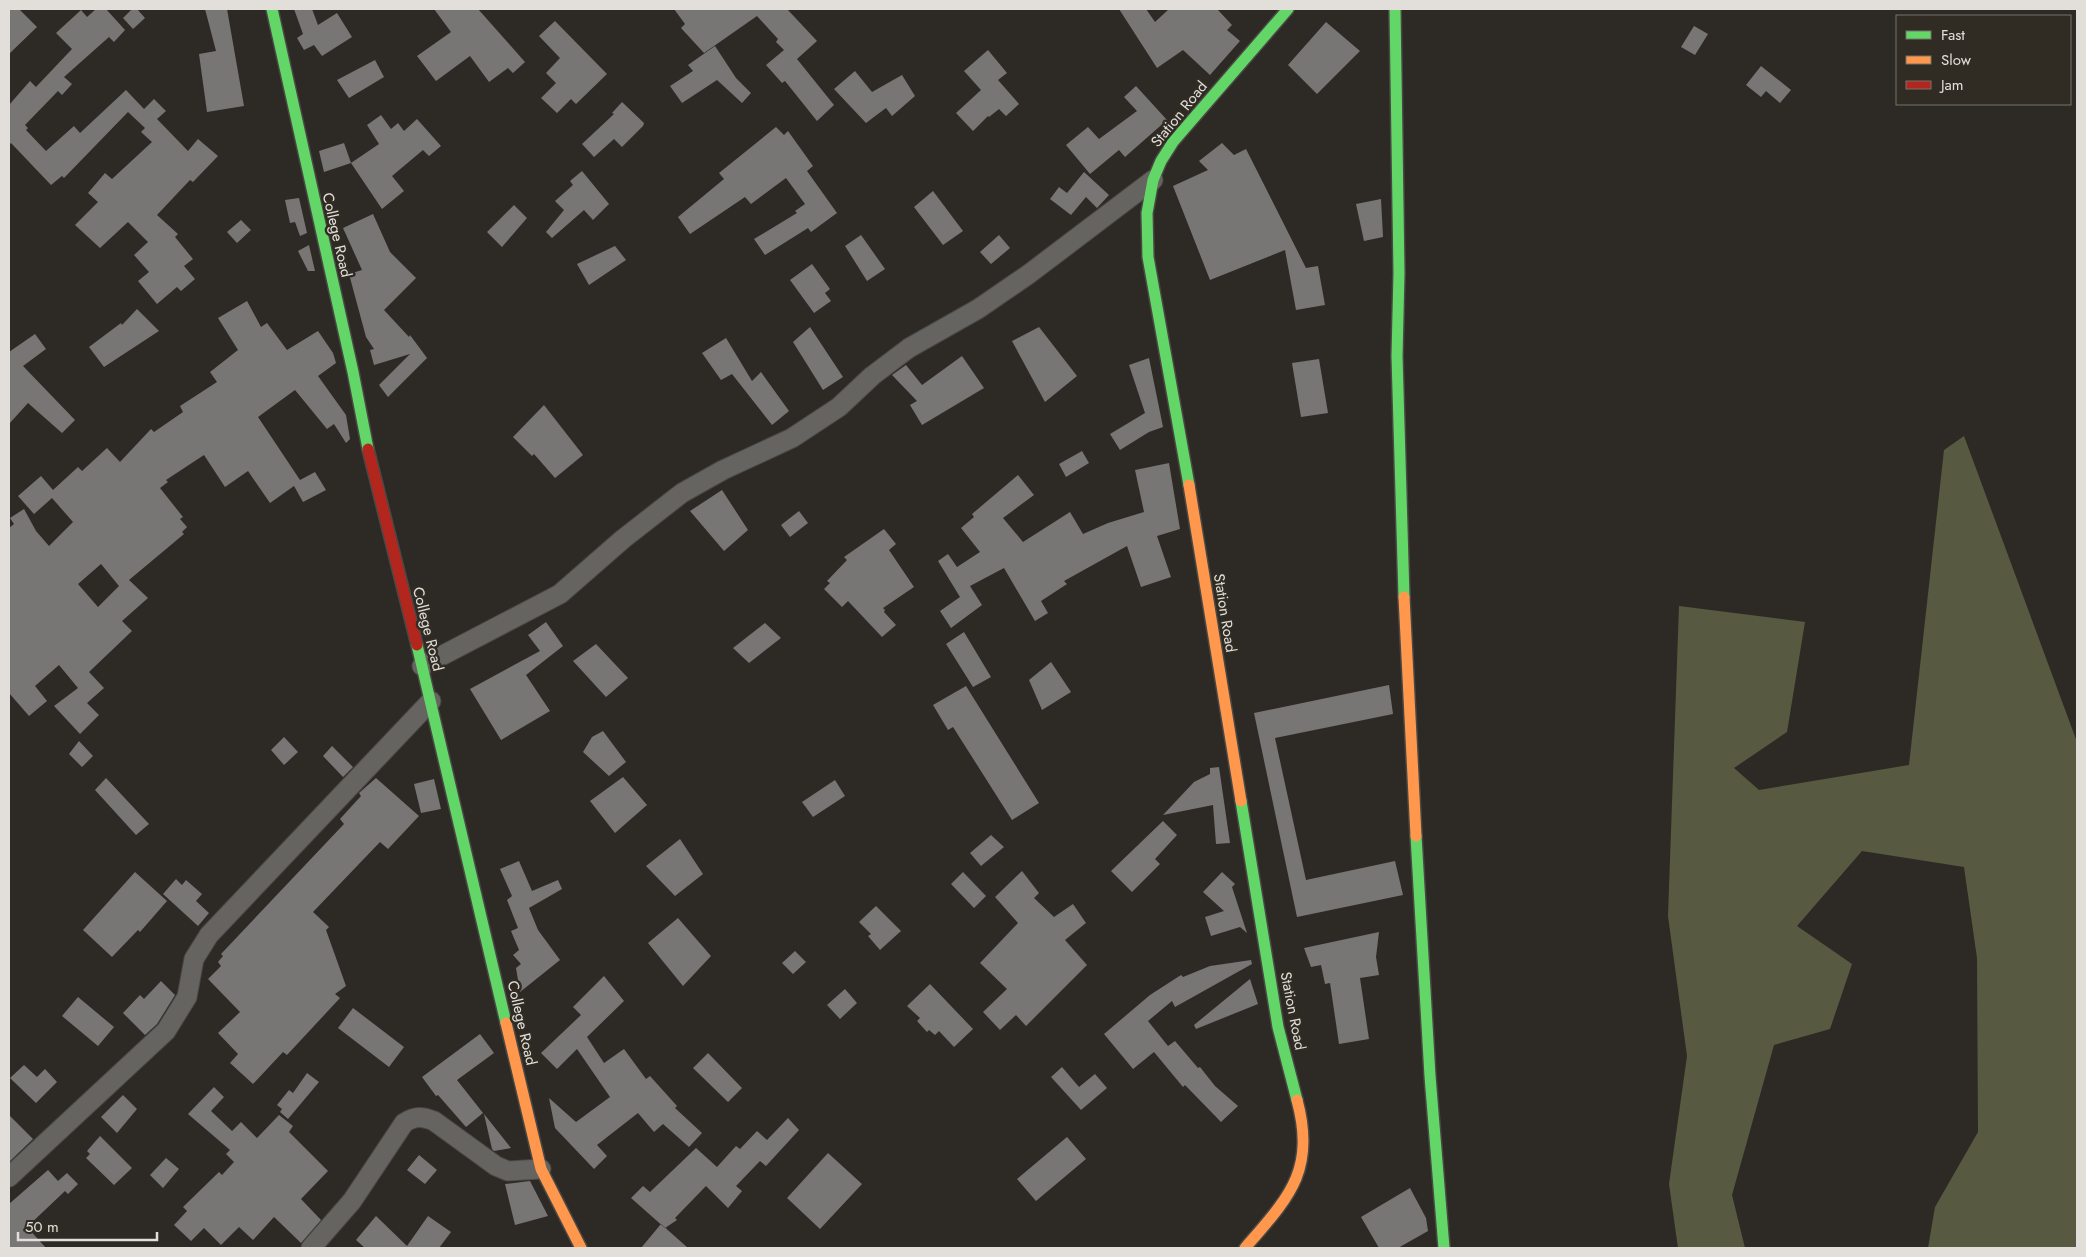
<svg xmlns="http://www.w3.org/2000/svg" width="2086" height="1257" viewBox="0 0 2086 1257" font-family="Jost,sans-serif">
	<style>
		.forest { fill: #575a40 }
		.building { fill: #787575; fill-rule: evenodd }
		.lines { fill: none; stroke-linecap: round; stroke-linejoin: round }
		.street-casing { stroke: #4a4844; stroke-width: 21 }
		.fast-casing { stroke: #4a4844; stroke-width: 14 }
		.slow-casing { stroke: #4a4844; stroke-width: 14 }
		.jam-casing { stroke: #4a4844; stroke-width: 14 }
		.street { stroke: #666461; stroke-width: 19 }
		.fast { stroke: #63d668; stroke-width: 11 }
		.slow { stroke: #ff974d; stroke-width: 11 }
		.jam { stroke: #b3261e; stroke-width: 11 }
		.labels { text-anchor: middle; stroke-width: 5; stroke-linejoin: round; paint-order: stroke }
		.street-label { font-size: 15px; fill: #e2dfda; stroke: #302b23 }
	</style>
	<rect width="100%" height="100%" fill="#2d2a26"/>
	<path class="forest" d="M1964,436l113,306v506h-149l7,-41 43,-75 -1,-174 -13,-91 -102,-16 -65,75 55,38 -22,65 -56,16 -42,150 13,53h-67l-9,-64 18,-128 -19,-140 11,-310 126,16 -18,110 -53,36 25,22 150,-25 35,-315z"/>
	<path class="building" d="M9,9h10l18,18 -28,27z
		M96,9h10l19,21 -11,12 -5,-5 -45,40 8,7 -10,11 -4,-4 -33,34 3,3 -2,2 20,21 28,-25 6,7 46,-43 18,19 10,-10 12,12 -9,8 31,32 10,-12 20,17 -25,26 -3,-2 -33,35 21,19 -3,3 18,22 -9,7 11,13 -14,12 -4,-4 -20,17 -19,-23 11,-9 -15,-17 14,-13 -20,-20 -28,26 -25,-23 23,-23 -10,-9 17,-20 7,6 40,-37 -11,-10 4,-4 -17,-16 -64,66 -2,-2 -11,9 -40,-42 -2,2v-40l21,-24 6,6 36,-38 -16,-16 25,-23 6,7z
		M132,9h5l8,9 -12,11 -10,-11z
		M205,9h22l17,97 -37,6 -8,-58 17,-3z
		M294,9h18l6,16 19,-12 15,24 -30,19 -8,-11 -10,5 -7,-12 6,-4z
		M434,9h44l47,53 -12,11 -5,-5 -19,14 -19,-26 -34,25 -19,-25 34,-24z
		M674,9h113l30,32 -20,18 37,46 -17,16 -32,-40 -3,2 -16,-18 18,-15 -8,-8 2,-3 -21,-23 -53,37 -23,-25 4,-4z
		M1119,9h27l9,13 14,-13h48l15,16 -5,5 13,11 -30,34 -27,-25 -26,18z
		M555,21l52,53 -31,30 -5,-5 -14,14 -16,-15 15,-15 -10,-10 14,-15 -21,-22z
		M1326,22l34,29 -43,43 -29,-29z
		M1694,26l14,8 -13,21 -14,-8z
		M715,46l21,32 15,15 -9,10 -25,-23 -35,23 -12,-17 23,-15 -5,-6z
		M988,50l19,23 -9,7 21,24 -13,12 -7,-7 -10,8 -1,-1 -15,15 -17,-18 25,-23 -17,-19z
		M375,60l9,17 -35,21 -12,-18z
		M1761,66l30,24 -11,13 -14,-12 -5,6 -15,-12z
		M855,71l17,21 30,-17 13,21 -23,20 -6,-8 -20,15 -32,-34z
		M1136,86l31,34 -42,37 -6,-7 -29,24 -24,-29 22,-18 11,12 38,-28 -13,-14z
		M622,102l22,21 -1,3 -21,21 -8,-8 -20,18 -12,-13 32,-30 -2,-1z
		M381,115l10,14 7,-6 6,8 13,-12 24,27 -12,10 -6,-6 -31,26 12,15 -22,18 -31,-46 28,-19 -12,-19z
		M776,127l8,8 4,-4 25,35 -6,5 30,42 -26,19 -3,-4 -43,27 -11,-16 43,-26 -2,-2 10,-7 -19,-26 -35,26 -6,-7 -55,37 -12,-17 46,-38 -5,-6z
		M344,143l7,20 -27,9 -5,-21z
		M1222,143l12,12 12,-6 60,119 12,-2 7,39 -29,5 -11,-60 -75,30 -37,-94 35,-16 -9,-9z
		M582,171l27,33 -16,16 -9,-10 -32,28 -6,-6 18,-22 -9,-9 18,-16 -3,-4z
		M1084,172l25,23 -12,13 -11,-11 -15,18 -21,-16 9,-12 8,6z
		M933,191l30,40 -20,14 -29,-38z
		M299,198l8,35 -7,3 -5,-14 -5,1 -5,-23z
		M1381,199l2,38 -19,4 -8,-37z
		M514,205l13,13 -25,29 -15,-15z
		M373,214l17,38 26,26 -32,32 25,27 1,-2 17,23 -39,39 -9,-12 31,-31 -36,11 -4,-15 4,-1 -8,-12 -17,-63 13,-4 -19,-42z
		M241,220l10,10 -14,13 -10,-11z
		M861,235l24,34 -18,12 -22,-35z
		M999,235l11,13 -19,16 -11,-12z
		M309,245l6,26h-7l-10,-20z
		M615,246l11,14 -37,25 -12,-21z
		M812,264l18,25 -5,4 6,8 -17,12 -24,-33z
		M247,301l14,26 6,-4 20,27 31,-19 15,22 3,10 -18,13 28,39 4,24 -4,4 -12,-19 -7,5 -32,-39 -37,27 42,63 15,-8 11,18 -23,12 -9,-16 -24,17 -22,-32 -23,16 -21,-32 -38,25 2,2 -8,6 23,29 -3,2 7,8 -5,5 2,2 -55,46 19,18 -26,23 10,10 -43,41 15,16 -17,15 12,12 -19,19 -26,-28 24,-18 -19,-23 -24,21 12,15 -18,15 -20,-23v-165l5,-4 -4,-6 14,-9 12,22 13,15 24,-24 -21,-24 -18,16 -16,-18 23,-20 12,14 25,-23 4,4 25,-23 13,14 31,-33 3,3 29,-20 -3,-6 37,-24 -7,-10 28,-22 -20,-32zM101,564l18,22 -21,21 -20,-23z
		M137,309l22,22 -55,36 -15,-20 32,-24 1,2z
		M810,327l33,50 -20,13 -30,-48z
		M1039,327l38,49 -32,26 -33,-61z
		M35,334l11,15 -23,17 52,54 -13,13 -34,-30 -19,21v-72z
		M726,338l26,43 9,-9 28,39 -17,14 -40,-51 -11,6 -19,-27z
		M962,356l22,32 -62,37 -12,-20 7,-4 -25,-26 14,-10 16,20z
		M1149,358l14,69 -14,5 -29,18 -10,-16 35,-21 -16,-48z
		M1319,359l9,54 -27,4 -9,-54z
		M544,405l39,50 -28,23 -21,-24 -2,2 -19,-19z
		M1082,451l7,12 -23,14 -7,-13z
		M1169,463l11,66 -23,7 14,41 -30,10 -14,-41 -63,35 3,3 -26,17 7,12 -13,8 -31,-53 -34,18 12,19 -31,23 -11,-17 20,-14 -22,-36 10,-7 9,13 23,-15 -19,-24 13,-11 -2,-3 46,-39 16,20 -31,23 20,24 47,-30 13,22 25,-11 36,-11 -9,-42z
		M722,490l26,40 -24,21 -34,-40z
		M799,511l9,12 -18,14 -9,-12z
		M884,529l12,15 -7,6 25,37 -31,21 2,2 -1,2 12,13 -14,12 -34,-36 -6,6 -18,-18 6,-6 -3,-2 20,-21 -3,-3z
		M546,622l17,24 -37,29 24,36 -49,29 -31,-51 70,-38 -12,-16z
		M765,623l16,15 -32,25 -16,-15z
		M964,632l27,45 -18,10 -27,-43z
		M596,644l32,34 -22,19 -33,-36z
		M1051,662l20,30 -29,18 -13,-30z
		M1389,685l4,29 -118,24 31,142 89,-19 8,34 -106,22 -43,-204z
		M966,686l73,117 -27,17 -59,-93 -5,3 -15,-25z
		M603,731l23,31 -17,14 -26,-24 9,-15z
		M284,737l14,15 -14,13 -13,-15z
		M79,741l14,15 -11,11 -13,-13z
		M332,746l21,21 -10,10 -20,-21z
		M1219,767l11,76 -14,1 -3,-39 -50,10 31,-33 16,-8v-6z
		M623,777l24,28 -32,28 -25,-32z
		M106,778l43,46 -13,11 -41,-45z
		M376,778l43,38 -31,33 -8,-7 -67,70 16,15 -3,3 20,56 -11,8 5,4 -53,57 -4,-3 -30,32 -23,-21 8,-9 -20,-21 22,-21 -32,-33 13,-13 -3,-4 5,-6 -2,-2 123,-130 -4,-5 21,-23 -2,-3z
		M434,779l7,30 -20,4 -7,-29z
		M835,780l10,16 -32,21 -11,-15z
		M1163,821l14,14 -22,24 5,5 -28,28 -21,-21z
		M991,835l13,12 -23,19 -11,-13z
		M680,839l23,35 -28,22 -29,-30z
		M519,861l13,30 26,-11 4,9 -33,19 9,22 22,30 -40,32 -4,-24 5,-4 -8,-9 6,-5 -8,-19 7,-3 -11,-28 5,-4 -12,-27z
		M1022,871l17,22 -5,5 20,19 19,-13 13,19 -21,17 22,25 -61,61 -10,-11 -16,15 -17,-18 24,-23 -27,-26 38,-40 -23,-26z
		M135,872l32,29 -27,31 -2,-2 -26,27 -29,-27z
		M963,872l23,24 -12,12 -23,-24z
		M1222,872l13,12 -3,3 15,46 -7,-6 -29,9 -6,-19 19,-6 -21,-19z
		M176,879l6,6 4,-5 16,14 -6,7 13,12 -11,13 -35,-32z
		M876,906l25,25 -21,19 -12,-14 3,-2 -12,-12z
		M678,918l33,38 -28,30 -35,-43z
		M1379,932l-3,25 3,18 -19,3 9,61 -30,5 -9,-61 -5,1 -4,-19 -10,2 -7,-19z
		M795,951l11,11 -13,12 -11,-11z
		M1251,960l1,4 -77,43 -3,-6 -24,20 20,25 7,-5 23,27 2,-1 15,19 23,20 -17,16 -36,-37 -2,2 -29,-35 -21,17 -29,-35 46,-39 31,-20 2,2 27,-11z
		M604,976l20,25 -37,36 17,26 20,-14 22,30 4,-3 27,30 -2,2 27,25 -13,14 -26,-23 -9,8 -16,-19 -41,32 10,11 -13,13 -39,-41 -6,-30 27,24 34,-25 -33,-48 -20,20 -16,-16 40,-38 -8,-8z
		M1250,979l8,25 -62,25 -2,-4z
		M161,981l14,14 -18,29 -12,11 -22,-22 17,-18 4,4z
		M930,984l43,45 -19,18 -15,-16 -4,4 -6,-5 -2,2 -10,-11 3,-3 -13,-12z
		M845,989l12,14 -17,16 -13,-14z
		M78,997l36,30 -16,19 -36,-30z
		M353,1008l51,39 -15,20 -51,-39z
		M480,1034l14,19 -37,27 26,33 -17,14 -28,-32 -2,1 -14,-19z
		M708,1053l34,35 -14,14 -35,-34z
		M24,1065l13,12 8,-8 12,13 -21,21 -26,-25z
		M1062,1067l17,20 16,-13 12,14 -26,22 -30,-33z
		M307,1073l12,9 -31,37 -8,-7 2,-3 -5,-4 12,-15 4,3z
		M214,1087l10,10 -13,14 21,20 9,-9 16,16 22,-23 14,11 -4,6 39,39 -27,28 20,21 -20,23 -27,-26 -21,23 -14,-13 -18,18 -17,-17 -13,13 -17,-16 13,-14 -4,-4 36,-35 3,3 12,-13 -8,-8 4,-4 -42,-36z
		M123,1095l14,14 -20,24 -16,-16z
		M484,1114l27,34 -17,3 -2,-2z
		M9,1115l24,24 -24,23z
		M788,1118l11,12 -33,36 -6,-5 -24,25 6,5 -14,17 -22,-22 -31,32 2,2 -12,8 -34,-30 12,-12 7,6 46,-44 21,19 19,-21 4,3 17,-18 10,9z
		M100,1136l32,32 -18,17 -28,-27 4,-4 -3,-3z
		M1067,1137l19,22 -50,42 -19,-22z
		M828,1153l34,31 -42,45 -33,-31z
		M419,1155l18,15 -12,14 -18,-14z
		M166,1158l13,11 -16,19 -13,-13z
		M48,1170l10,11 9,-8 11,11 -10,10 -3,-3 -38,36 19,21h-37v-44z
		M530,1181l18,35 -33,9 -10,-41z
		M1410,1188l16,30 2,13 -30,17h-19l-18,-31z
		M376,1216l31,30 21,-30 23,16 -12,16h-74l-9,-8z
		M661,1224l27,24h-47z"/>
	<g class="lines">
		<defs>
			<path id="street" d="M422,666l138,-72 63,-55 59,-46 41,-23 69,-32 47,-31 33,-31 37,-28 69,-39 51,-35 124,-94
				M9,1177l157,-146 21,-34 7,-38 15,-24 222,-234
				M311,1248l41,-47 52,-78c11,-7 18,-7 30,-2l62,45 12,5 33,-2"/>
			<path id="fast" d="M272,9l81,363 15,77
				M1395,9l4,264 -2,83 7,241
				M1189,485l-41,-228 -1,-44 6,-33 8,-19 12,-19 115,-133
				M417,645l89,378
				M1241,801l37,226 19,73
				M1416,836l14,240 14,172"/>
			<path id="slow" d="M1189,485l52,316
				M1404,597l12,239
				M506,1023l35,146 40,79
				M1245,1248c44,-51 71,-77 52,-148"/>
			<path id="jam" d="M368,449l49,196"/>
		</defs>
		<use href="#street" class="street-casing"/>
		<use href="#fast" class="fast-casing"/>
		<use href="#slow" class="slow-casing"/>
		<use href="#jam" class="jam-casing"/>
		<use href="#street" class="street"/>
		<use href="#fast" class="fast"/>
		<use href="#slow" class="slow"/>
		<use href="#jam" class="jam"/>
	</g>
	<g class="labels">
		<g class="street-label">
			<text transform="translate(1179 114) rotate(-51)" y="5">Station Road</text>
			<text transform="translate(337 235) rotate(77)" y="5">College Road</text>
			<text transform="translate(1225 613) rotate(81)" y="5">Station Road</text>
			<text transform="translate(428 629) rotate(76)" y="5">College Road</text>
			<text transform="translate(1293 1011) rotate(79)" y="5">Station Road</text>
			<text transform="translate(522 1023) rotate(77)" y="5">College Road</text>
		</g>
	</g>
	<rect width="2086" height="1257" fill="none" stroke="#e2dfda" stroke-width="20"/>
	<rect x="1896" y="15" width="175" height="90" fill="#302b23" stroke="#77736c"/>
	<rect x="1906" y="31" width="25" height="8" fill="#63d668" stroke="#77736c"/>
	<text x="1941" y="40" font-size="15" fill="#e2dfda">Fast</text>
	<rect x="1906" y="56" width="25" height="8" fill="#ff974d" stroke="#77736c"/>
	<text x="1941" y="65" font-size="15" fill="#e2dfda">Slow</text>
	<rect x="1906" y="81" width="25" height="8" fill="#b3261e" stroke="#77736c"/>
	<text x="1941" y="90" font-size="15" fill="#e2dfda">Jam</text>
	<path d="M18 1232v8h139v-8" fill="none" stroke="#e2dfda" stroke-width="2.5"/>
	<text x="25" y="1232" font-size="15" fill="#e2dfda" stroke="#302b23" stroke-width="4" paint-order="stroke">50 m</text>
</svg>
